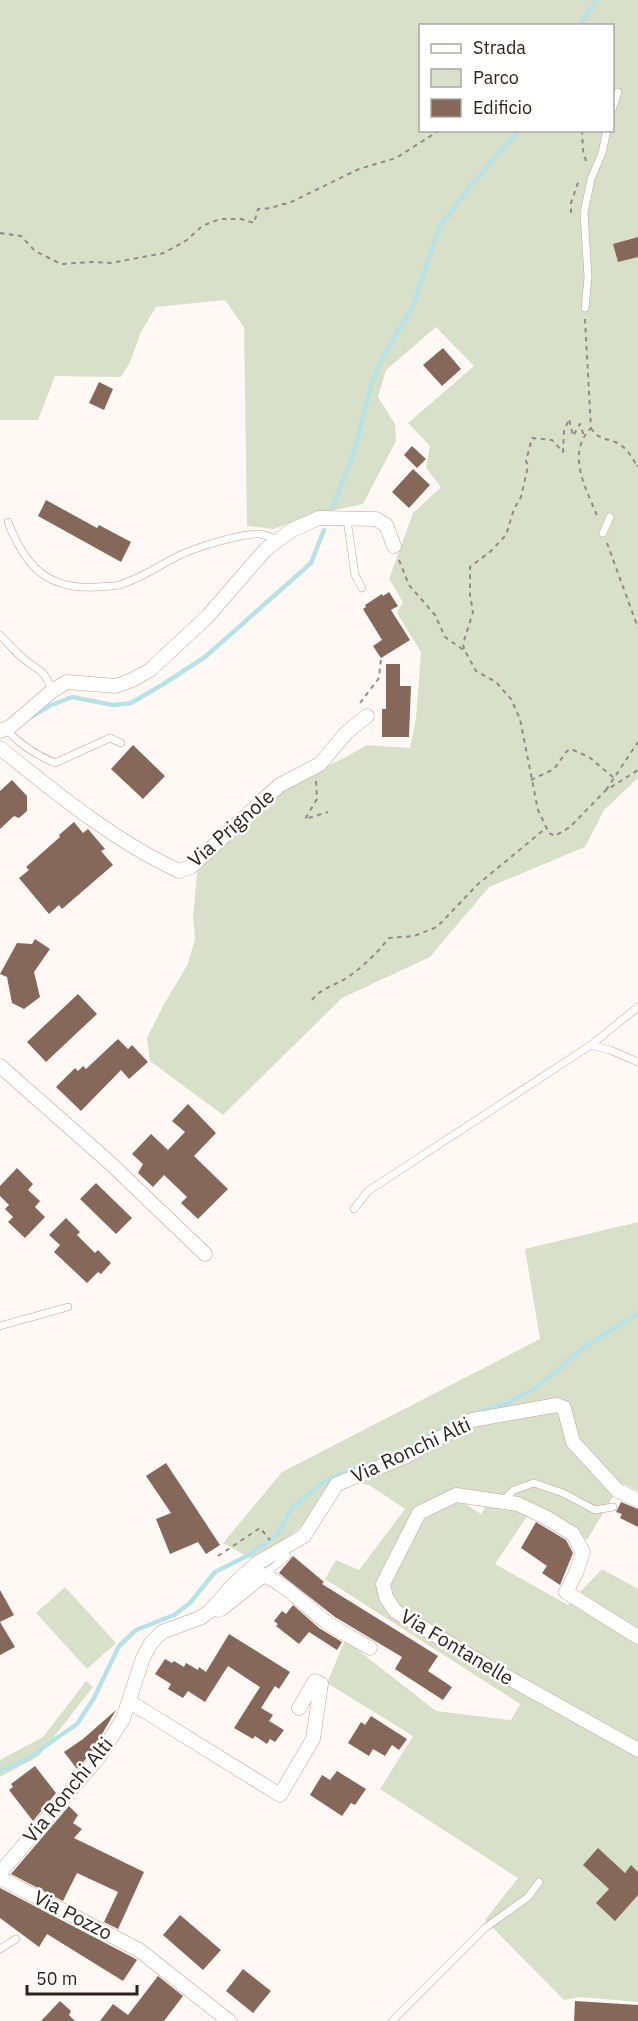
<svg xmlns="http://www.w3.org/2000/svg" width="638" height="2021" viewBox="0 0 638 2021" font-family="'IBM Plex Sans',sans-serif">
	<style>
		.green { fill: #d9e0c9; fill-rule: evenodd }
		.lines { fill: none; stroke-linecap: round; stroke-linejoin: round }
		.stream { stroke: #b8e2e6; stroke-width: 4.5 }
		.building { fill: #85685a }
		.service-casing { stroke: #c2a292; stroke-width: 8 }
		.minor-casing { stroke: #c2a292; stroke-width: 15 }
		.path { stroke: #948a85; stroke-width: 2; stroke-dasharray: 4.5 4.5; stroke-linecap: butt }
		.service { stroke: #fff; stroke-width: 7 }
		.minor { stroke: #fff; stroke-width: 14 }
		.labels { text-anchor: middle; stroke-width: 5; stroke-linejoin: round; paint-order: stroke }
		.street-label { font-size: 20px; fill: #2e221c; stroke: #fff }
	</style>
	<rect width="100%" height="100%" fill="#fff8f4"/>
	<path class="green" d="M0,0h638v778l-34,32 -19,37 -96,40 -59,70 -88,41 -119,117 -73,-54 -3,-23 16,-32 25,-42 7,-26 -2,-21 4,-44 12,-16 69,-66 31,-17 35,-16 23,-13 43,3 6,-30 5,-66 -24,-39 6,-11 -14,-23 24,-66 28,-26 -15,-19 4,-22 -22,-23 66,-57 -38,-39 -50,43 -8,27 17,27 1,17 -33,63 -56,12 -33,13 -27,-3 -3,-199 -19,-27 -69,7 -15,25 -11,30 -9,15 -66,-1 -17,44h-38zM420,26h192v104h-192z
		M638,1222v269l-15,-7 -5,4 -44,-47 -10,-40 -81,15 21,-12 -40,13 -30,13 -31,24 -68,26c-16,11 -19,28 -30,42 -14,17 -36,26 -55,36l-27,-15 59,-71 258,-133 -15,-90z
		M560,1409l10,35 45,49 -28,47 -33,-24 -100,-24 -36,18 -36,87 256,156v249l-58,-5 -16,3 -79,-80 33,-42 -138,-89 33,-53 -86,-53 18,-43 91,71 75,9 9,-16 -195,-125 11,-19 23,10 46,-61 -36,-24 -13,-3 117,-61z
		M459,1500l22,14 6,-10 43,8 -35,52 73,41 4,-4 66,41v103l-237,-134 -10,-15 -4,-13 25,-39 13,-29z
		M602,1569l36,20v43l-61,-37z
		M65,1587l51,56 -29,26 -51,-56z
		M86,1681l7,6 -54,69 -39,21v-17l43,-23z"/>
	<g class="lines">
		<path class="stream" d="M581,26v-4l16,-22
			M332,508l21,-52 18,-70 11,-28 31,-52 27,-80 31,-41 48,-55
			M31,717l18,-11 23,-9 41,8 18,-2 31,-18 43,-28 106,-94 13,-33
			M476,1413l32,-10 29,-16 46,-39 55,-35
			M399,1453l46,-27 15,-6
			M0,1771l25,-11 52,-36 17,-26 25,-52 17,-16 38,-15 16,-12 25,-31 32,-16 30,-21 15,-27 32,-26 31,-14 25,-8"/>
	</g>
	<path class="building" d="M638,237v20l-20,5 -5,-18z
		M443,348l18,21 -19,17 -19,-21z
		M99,382l14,7 -9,21 -15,-7z
		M412,446l14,13 -9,9 -13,-13z
		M413,469l17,16 -21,23 -17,-16z
		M46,500l51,28 2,-3 32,17 -10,20 -83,-46z
		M389,592l9,14 -7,4 19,30 -29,18 -8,-12 9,-6 -19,-31 3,-2 -1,-2 17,-11 1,2z
		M386,664h14v22h11l-2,51h-27v-28h4z
		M133,745l32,31 -22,23 -32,-30z
		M12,780l15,16v15l-8,7 -5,-2 -14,13v-38z
		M74,822l9,11 5,-4 17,20 -4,2 12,14 -51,44 -3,-4 -10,9 -30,-36 10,-8 -3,-3 34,-30 -1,-2z
		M35,939l15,10 -16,23 6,25 -16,12 -12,-6 -5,-26 -7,-3 17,-31 15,1z
		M78,994l19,20 -51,48 -19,-20z
		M118,1039l10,10 4,-4 16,17 -19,17 -8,-9 -40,41 -25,-24 19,-19 3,3 5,-5 3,3z
		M188,1104l28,29 -22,23 34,33 -30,30 -17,-16 6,-6 -23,-22 -11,12 -15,-14 5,-9 -11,-10 19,-20 17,16 17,-18 -13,-11z
		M17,1168l16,16 -5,6 12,11 -5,6 10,10 -20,21 -17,-16 5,-5 -8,-8 4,-4 -9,-9v-10z
		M96,1183l36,35 -16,16 -36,-35z
		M66,1218l14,14 -3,3 18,18 3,-3 13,13 -10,11 -3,-2 -11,11 -33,-31 6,-7 -11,-10z
		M166,1463l54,82 -14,9 -8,-12 -28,12 -14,-35 15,-6 -25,-37z
		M621,1502l17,7v18l-18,-9 2,-4 -6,-2z
		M536,1522l30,18 7,13 -13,32 -18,-12 5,-7 -26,-18z
		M293,1556l31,26 -2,2 116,72 -10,15 24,16 -9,13 -48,-31 7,-12 -67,-40 -56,-44z
		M0,1590l14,25 -14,7 15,25 -15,8z
		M293,1605l26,23 23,14 -5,8 -28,-18 -10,12 -23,-18 2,-2 -4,-3 8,-10 4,3z
		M229,1634l61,38 -11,17 -4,-3 -14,22 12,7 -4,6 15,9 -9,12 -5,-3 -3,5 -12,-8 -2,3 -19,-11 26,-41 -32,-21 -23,36 -17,-11 -5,7 -15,-9 3,-5 -16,-10 10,-15 7,4 2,-2 10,6 2,-4 12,7 1,-3 7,5z
		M116,1710l-25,43 -14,16 -13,-17 19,-13z
		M371,1716l36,23 -8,11 -7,-5 -7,11 -12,-7 -4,7 -21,-13 13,-21 4,3z
		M35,1766l21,27 -23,28 -24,-31 4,-3 -2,-3z
		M337,1771l29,18 -11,16 -4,-2 -9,13 -32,-21 12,-20 8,5z
		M69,1806l9,9 -5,8 9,6 -8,9 70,34 -26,57 -14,-7 14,-30 -41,-19 -14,28 -52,-27z
		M598,1848l27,25 6,-8 7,7v23l-23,26 -19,-18 13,-14 -26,-24z
		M0,1888l134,70 3,2 -14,21 -76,-47 -8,13 -39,-29z
		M180,1915l41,35 -18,20 -40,-35z
		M243,1969l28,22 -18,22 -27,-22z
		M158,1976l25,20 -19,25h-64l13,-17 15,11z
		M60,2001l11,10 -2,4 6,6h-34z
		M575,2001l63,4v16h-64z"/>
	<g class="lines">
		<defs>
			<path id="service" d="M612,110l6,-18
				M585,308l3,-31 -4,-64 7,-34 11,-26 5,-23
				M347,519l8,56 7,13
				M8,522c17,44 39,68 88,65 7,-1 16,0 23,-2 21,-6 38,-18 57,-28 17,-9 66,-24 84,-23 6,1 12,4 18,6
				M603,533l7,-16
				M0,635c8,8 15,17 24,24 15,12 21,11 28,32
				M6,729c14,16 30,26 49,34l55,-25 11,5
				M591,1045l19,5 28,12
				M354,1209l14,-18 223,-146 47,-38
				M0,1326l68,-19
				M501,1502l13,-12 20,-7 29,10 32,17 18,-3
				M264,1575l23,-19
				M0,1949l16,-10
				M392,2021l93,-93 43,-31 11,-15"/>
			<path id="minor" d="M0,731l10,-4 42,-36 15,-9 49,4 16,-6 18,-10 57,-53 59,-68 26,-19 27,-12 57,1 10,6 8,21
				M0,748c56,45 114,93 179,123l12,-4 74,-69 15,-13 40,-21 27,-32 20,-16
				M0,1066l110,97 95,91
				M218,1610l3,-1 43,-34c24,11 40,30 61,46 14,10 30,18 45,27
				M638,1637l-72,-45 10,-19 7,-21 -10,-18 -26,-16 -29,-14 -62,-9 -37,18 -36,71 3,13 9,14 87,52 156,87
				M130,1702l150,93 33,-56 8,-55 -6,-3 -16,27
				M0,1873l98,-115 25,-39 20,-61 8,-15 11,-11 38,-14 10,-7 25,-28 21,-19 48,-28 33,-52 70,-28 65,-36 85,-15 7,3 9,34 45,49 20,9
				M0,1878l139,72 90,71"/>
		</defs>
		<use href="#service" class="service-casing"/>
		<use href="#minor" class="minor-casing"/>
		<path class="path" d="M582,130l1,21 3,10
			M571,213v-10l8,-23
			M0,233l21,3 14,15 26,13 31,-2 19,1 53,-10 23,-13 15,-14 18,-7h21l13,4 4,-14 14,-1 10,-4h5l72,-35 37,-11 44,-28
			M585,319l6,109c-26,26 -4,62 7,90
			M591,428c7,11 13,10 24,14 10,4 18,15 22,25l1,-2
			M607,543l31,85
			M399,560l10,25 26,30 10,22 20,14 11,20 20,11 15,17 9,20 18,91 11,23 6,3 15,-9 35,-36 33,-21
			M464,649l-1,-5 10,-32 -3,-17v-28l21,-16 15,-16 8,-26 7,-12 7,-31 -2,-5 6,-23 20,2 11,12 1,-21 5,-12 4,17 7,-12 4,12
			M360,703l19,-25 2,-20
			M531,780l23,-11 13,-18 4,-2 18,8 25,21
			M316,781l1,18 -12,20 23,-7
			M606,790l32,-48
			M312,1000c10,-13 23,-14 36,-23 16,-11 29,-24 41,-39l25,-2 23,-9 40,-42 69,-57
			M218,1556l42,-28 10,12"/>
		<use href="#service" class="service"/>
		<use href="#minor" class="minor"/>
	</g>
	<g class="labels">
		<g class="street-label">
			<text transform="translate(231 828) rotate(-41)" y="7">Via Prignole</text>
			<text transform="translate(411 1450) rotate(-25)" y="7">Via Ronchi Alti</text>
			<text transform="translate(457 1647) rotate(31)" y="7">Via Fontanelle</text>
			<text transform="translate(68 1790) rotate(-51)" y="7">Via Ronchi Alti</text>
			<text transform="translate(73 1915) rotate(27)" y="7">Via Pozzo</text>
		</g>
	</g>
	<rect x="419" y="24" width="195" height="108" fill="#ffffff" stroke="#aba7a4" stroke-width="1.5"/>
	<rect x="431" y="44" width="30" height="9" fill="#ffffff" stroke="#aba7a4" stroke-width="1.5"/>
	<text x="473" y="54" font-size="18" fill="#2e221c">Strada</text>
	<rect x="431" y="69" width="30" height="18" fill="#d9e0c9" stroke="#aba7a4" stroke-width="1.5"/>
	<text x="473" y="84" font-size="18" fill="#2e221c">Parco</text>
	<rect x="431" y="99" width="30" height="18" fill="#85685a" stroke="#aba7a4" stroke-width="1.5"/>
	<text x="473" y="114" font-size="18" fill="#2e221c">Edificio</text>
	<path d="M27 1985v9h110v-9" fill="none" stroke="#2e221c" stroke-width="3"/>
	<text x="36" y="1985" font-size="18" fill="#2e221c" stroke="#ffffff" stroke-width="4.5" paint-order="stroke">50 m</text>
</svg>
